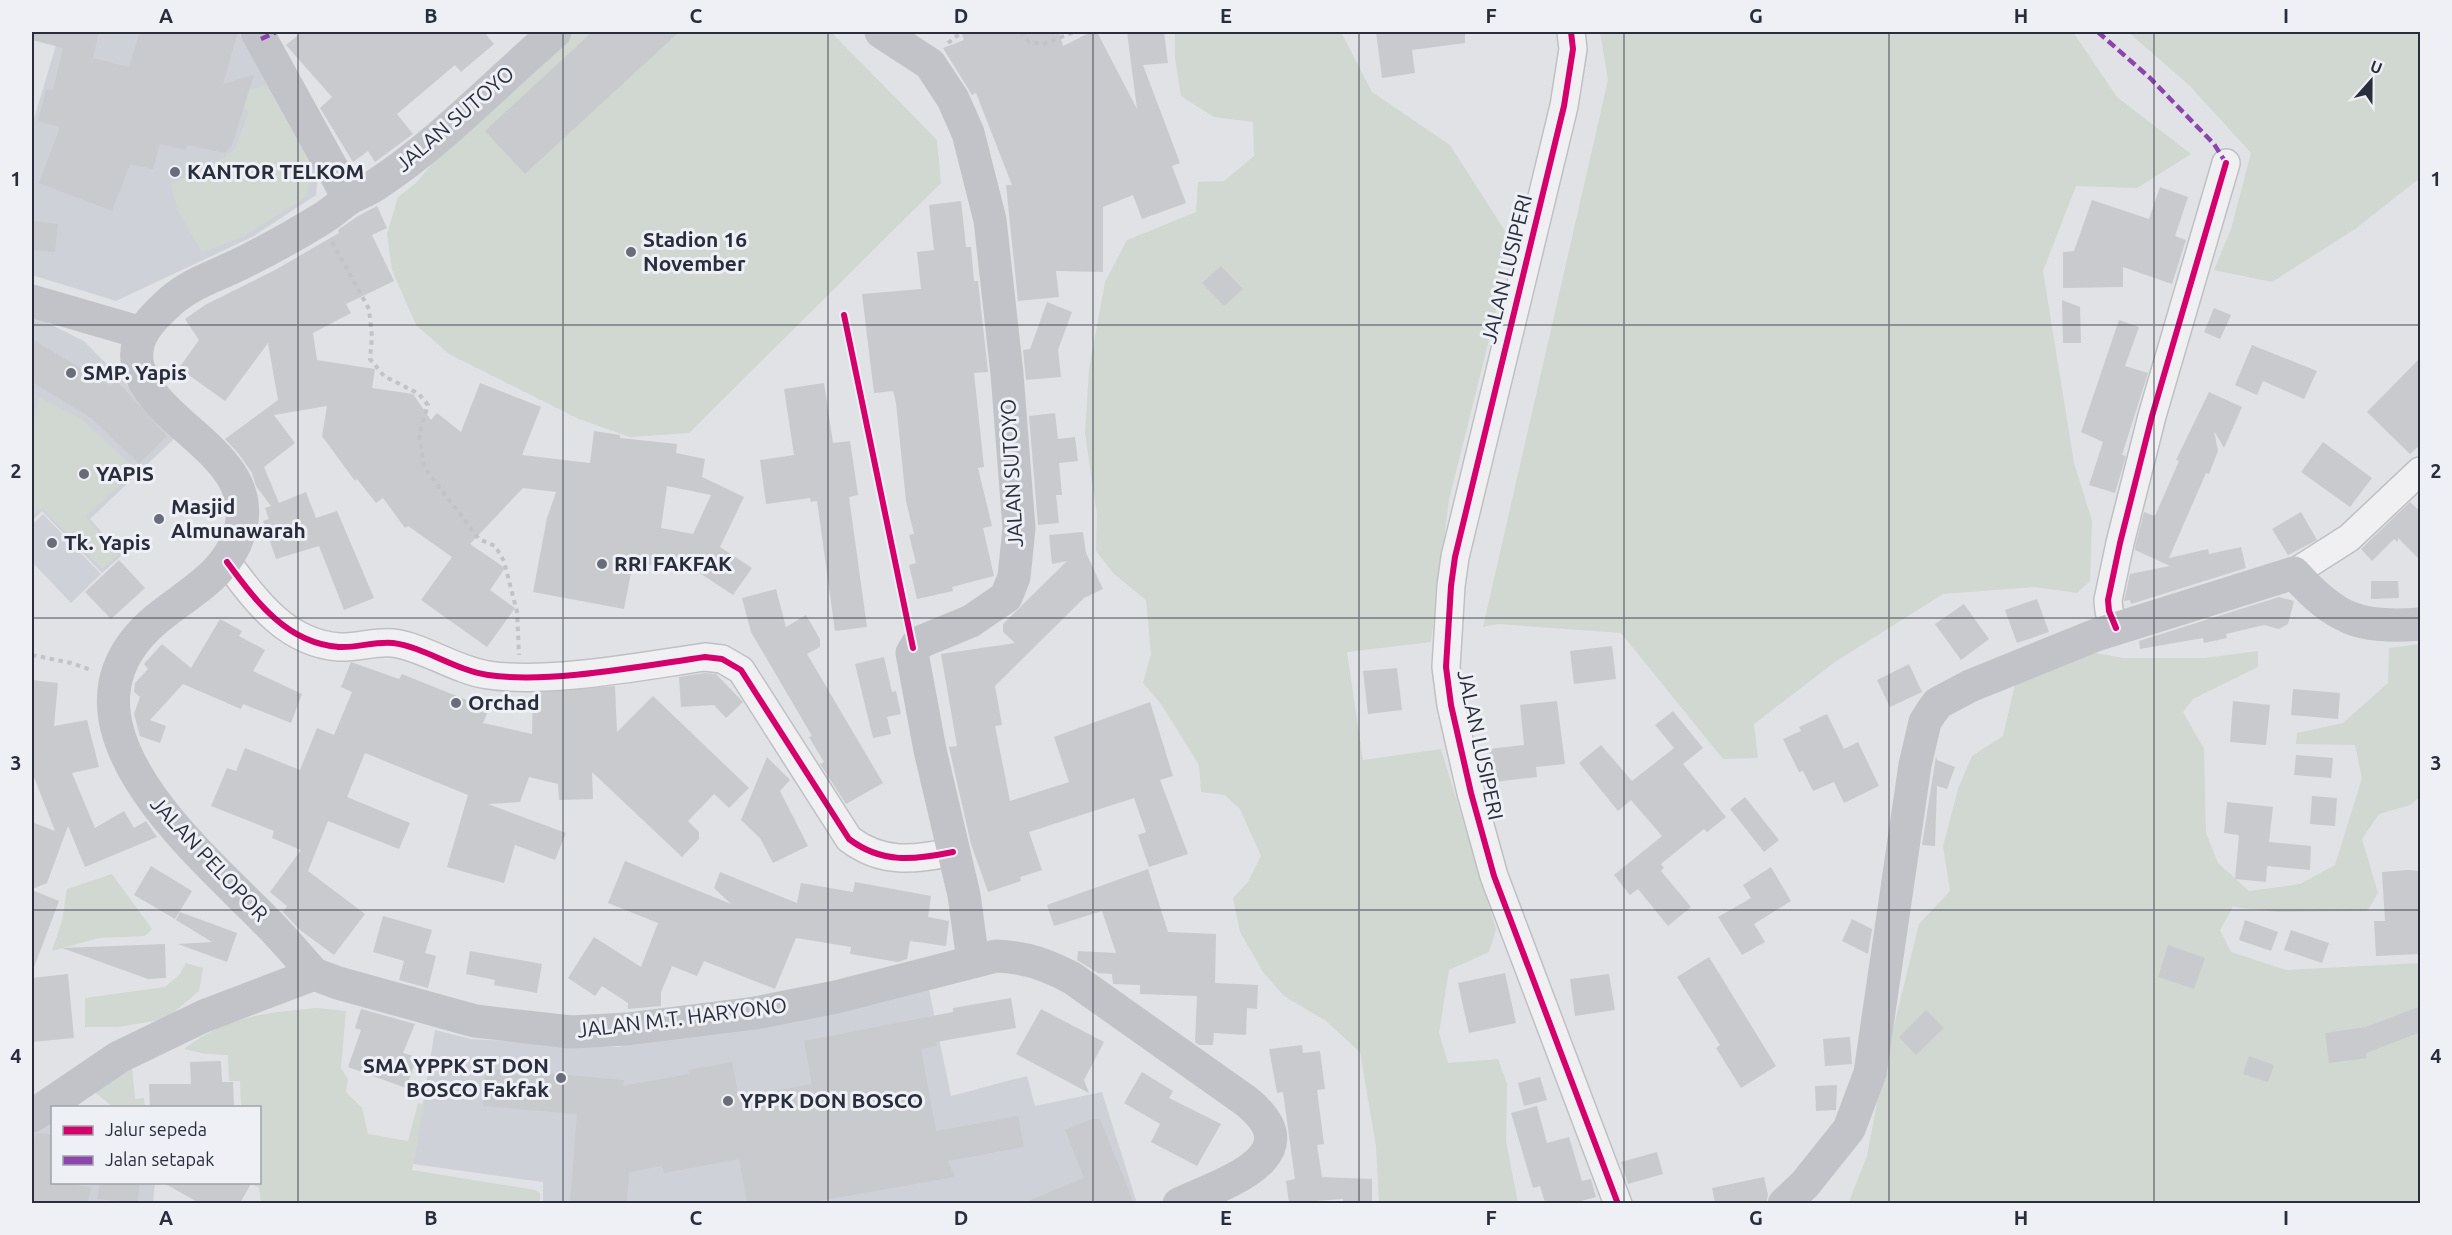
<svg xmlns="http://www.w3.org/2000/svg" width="2452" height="1235" viewBox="0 0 2452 1235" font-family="Ubuntu,sans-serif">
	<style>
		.built { fill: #cfd1d8 }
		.green { fill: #d0d8d1 }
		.building { fill: #c9cacd; fill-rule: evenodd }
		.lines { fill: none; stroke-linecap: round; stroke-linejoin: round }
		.minor-casing { stroke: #bfc0c3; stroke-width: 30 }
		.path { stroke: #c2c3c9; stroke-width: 4; stroke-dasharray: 4.5 4.5; stroke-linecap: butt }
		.minor { stroke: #f0f0f2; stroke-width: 27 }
		.secondary { stroke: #c2c3c8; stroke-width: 33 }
		.quiet { stroke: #8e44ad; stroke-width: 4.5; stroke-dasharray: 9 4.5; stroke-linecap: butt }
		.cycleway-casing { stroke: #eef0f5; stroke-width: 10 }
		.cycleway { stroke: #d6006c; stroke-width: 6 }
		.grid { fill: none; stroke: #292e3d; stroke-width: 1.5; stroke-opacity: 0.55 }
		.poi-dot { fill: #696d78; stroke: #eef0f5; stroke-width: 2 }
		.labels { text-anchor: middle; stroke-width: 6; stroke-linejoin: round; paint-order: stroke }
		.street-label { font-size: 21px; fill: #292e3d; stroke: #eef0f5 }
		.poi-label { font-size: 21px; font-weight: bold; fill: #292e3d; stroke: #eef0f5; text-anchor: start }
		.neatline { fill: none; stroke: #292e3d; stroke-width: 2 }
		.grid-label { font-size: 20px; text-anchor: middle; font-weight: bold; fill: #292e3d }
	</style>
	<rect width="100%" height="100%" fill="#e1e2e5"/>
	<path class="built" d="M60,32h179l80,133 -3,30 -64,42 -136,64 -84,-26v-150z
		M32,315l52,26 93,95 -87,83 32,36 -20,18 -60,-62 -10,10z
		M43,514l58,60 -30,29 -39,-41v-37z
		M929,990l22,106 76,-20 8,30 67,-14 35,111h-594v-21l-130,-18 22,-134 36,9 147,8 245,-41z
		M52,1113v69l103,1 -2,20 -121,1v-77z"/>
	<path class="green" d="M572,32h259l106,108 4,43 -252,250 -59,4 -51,-18 -130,-65 -33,-29 -24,-55 -5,-36 11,-37 18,-14 28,-34z
		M1175,32h166l31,60 78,53 55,86 -9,81 -47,188 -18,142 -84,10 16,108 78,-11 55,180 -7,23 -40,18 -10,63 9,30 50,-4 9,25 -1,57 12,62h-139l-3,-57 -16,-94 -34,-31 -42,-25 -21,-24 -23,-40 -7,-34 15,-16 13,-26 -21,-47 -15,-14 -24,-3 -2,-27 -38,-61 -18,-21 8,-29 -5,-54 -32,-26 -18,-23 1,-36 -12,-82 4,-64 16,-87 22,-42 69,-28 2,-30 26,-1 30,-25 -1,-34 -39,-5 -33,-21 -6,-38z
		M1600,32h473l44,65 74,57 -54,34 -61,-2 -33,85 31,192 18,58 -2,60 -13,12 -42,-6 -92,7 -108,68 -81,62 4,34 -35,1 -102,-126 -123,-9 -15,3 125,-547z
		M2128,32h292v146l-65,51 -83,53 -58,-12 17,-41 20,-76 -62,-68z
		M267,86l47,78 -8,33 -62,39 -42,17 -24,-43 -8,-26 47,-22 18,-12 14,-39 -15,-9 9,-12z
		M38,397l42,21 57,52 -52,47 33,38 -16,14 -60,-61 -7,5 -3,-3v-70z
		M2420,644v153l-10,8 -31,9 -17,25 16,54 -11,18 -90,1 -44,-5 -13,23 11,22 55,18 134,-7v240l-572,1 19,-48 16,-86 36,-146 31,-33 -7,-45 15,-57 14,-33 31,-20 13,-56 74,-28 33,6h82l53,-7v16l-65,32 -10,13 21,37 2,84 12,30 31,28 51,-7 35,-19 27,-87 -7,-33 -59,-1 1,-11 46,-10 45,-40 1,-35z
		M112,874l40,55 -7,7 -46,2 -47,13 10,-30 5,-32z
		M186,963l17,5 -4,23 -33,28 -48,8h-33v-29l80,-11 14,-12z
		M317,1008l29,3 -5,57 7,11 -2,13 16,16 6,26 40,7 10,-38 6,1 -12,66 123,20 5,3v10l-279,-1 -2,-14 -9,-5 10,-1v-74l-19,-1 -1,-26h-11l-1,-26 -22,-1 -22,-5c41,-32 83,-37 133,-41z
		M132,1065l3,34 9,-1 1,9h-32l-27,-22z"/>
	<path class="building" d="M32,32h67l-6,26 36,9 11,-35h98l-15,52 31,-9 -22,70 -7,8 -38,-8 -1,5 -26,-6 -7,25 -23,-5 -18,47 -73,-28 21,-56 -22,-6 8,-32 7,1 10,-42 -31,-8z
		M302,32h182l10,12 -33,28 -6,-7 -58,49 16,20 -38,28 -7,-11 -15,11 -33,-54 12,-11 -46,-52z
		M592,32h87l-154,142 -40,-43z
		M961,32h98l4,14 28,-14h6l40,77 -10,-77h37l4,31 -25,2 37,98 -8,3 14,37 -44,16 -9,-24 -30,12v65l-47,-1 3,26 -41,4 -12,-116h6l-36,-92 -4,2 -29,-47 21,-8z
		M1376,32h89v11l-53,7 3,23 -33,5z
		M2160,187l28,10 -13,39 11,4 -14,44 -49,-17v20l-60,1v-36l11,-1 18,-51 57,19z
		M961,201l5,46h5l3,34h4l10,91 -14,1 10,94 -6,1 14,58 -9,2 11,48 -42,11 1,4 -36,8 -8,-34 7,-2 -7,-28 5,-1 -8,-33 -10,-98 -3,-12 -19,2 -12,-99 59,-5 -4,-37 17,-2 -5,-45z
		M377,206l10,22 -15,7 22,46 -48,23 5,9 -38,20 4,27 58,9 -3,19 41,6 18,26 6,-7 24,19 19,-49 61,24 -19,48 68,8 4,-32 26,4v3l57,6 -1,9 29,6 -3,18 42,20 -24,50 32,21 -19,27 -62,-41 -3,14 -35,-6 -9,47 -91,-17 14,-74 9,-26 -33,-4 -53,56 35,24 -15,22 25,18 -28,39 -66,-47 31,-43 -44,-31 -3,2 -22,-30 -7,5 -19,-24 -2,2 -33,-45 5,-30 -53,9 21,28 -31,24 15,36 27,-11 10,26 21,-7 37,87 -30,12 -25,-64 -43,13 -13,-38 6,-2 -4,-11 6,-2 -15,-20 -4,-13 -14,-20 -13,-14 53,-39 -10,-57 -43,58 -46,-33 20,-28 -14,-21 20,-14 70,-35 64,-37 -1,-3 20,-14zM667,486l44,9 -18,39 -32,-6z
		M32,221l26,3 -3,28 -23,-2z
		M1221,266l22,23 -19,17 -22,-23z
		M2062,300l18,7 1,36h-18z
		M1047,302l25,10 -14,38 3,27 -35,3 -3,-30 7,-1z
		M2214,308l17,7 -11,24 -16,-7z
		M2119,320l20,7 -14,39 23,7 -26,82 4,1 -11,37 -26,-8 14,-43 -22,-10z
		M32,339l78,47 6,-6 51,56 -28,28 -48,-46 -59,-36z
		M2252,345l65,26 -13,28 -41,-18 -6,14 -22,-10z
		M2421,357v87l-11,10 -43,-42z
		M824,383l9,60 17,-2 8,54 -9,2 18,130 -32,4 -18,-130 -6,1 -1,-4 -44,6 -6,-44 34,-5 -10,-66z
		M2209,392l33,15 -18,41 -10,-17 4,20 -9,23 -3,-1 -37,85 39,-9 1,5 32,-7 5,21 -115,36 -1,-4 -6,1 6,-27 40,-8 -35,-16v-3l9,-35 11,4 24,-55 -3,-1z
		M1055,413l3,26 17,-2 3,24 -19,2 3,32h-6l3,28 -21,2 -9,-109z
		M2323,442l49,36 -22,29 -49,-35z
		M2410,502l11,10v49l-23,-23v4l-4,-3 -22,22 -11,-12z
		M2301,512l16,28 -29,15 -16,-26z
		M1083,532l3,21 17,36 -19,9 -89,88 7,39 -7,1 15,75 59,-19 -15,-45 96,-35 23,74 -13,4 28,74 -39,13 -11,-32 8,-3 -12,-34 -105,34 13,38 -22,7 1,4 -33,11 -17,-48 -22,-97 8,-1 -16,-92 74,-11 -12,-11v-8l64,-63 -15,3 -3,-29z
		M119,560l26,28 -34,31 -26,-27z
		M2371,581h27l1,17 -28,1z
		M776,589l10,38 20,-12 14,24v8l-13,7 76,129 -37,21 -26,-40 4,-2 -15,-25 3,-1 -61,-104 -9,-34z
		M2279,597l15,4 -6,23 -9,5 -15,-4 -38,9 1,4 -23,5 -1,-5 -63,11 -1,-8z
		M2037,599l12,33 -32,11 -12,-33z
		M1964,604l25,35 -28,21 -26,-36z
		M220,619l22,12 -3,5 26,14 -12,21 49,23 -11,29 -48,-19 -2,5 -58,-25 -33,36 16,6 -6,17 -20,-7 -6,-22 6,-17 -6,-5 1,-9 13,-14 -4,-5 18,-20 29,24z
		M1612,646l4,33 -42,5 -4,-33z
		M884,657l8,35 4,-1 5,23 -14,3 4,17 -18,4 -18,-74z
		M351,662l48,17 3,-5 87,35 -6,14 49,11 1,-41 82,-7 2,46 36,-36 96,92 -20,20 -15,-14 -26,27 11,11v7l-17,18 -90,-85 1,27 -34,1 -1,-16 -29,-7 -9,25 -32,2 78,29 -11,27 -40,-15 -11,38 -57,-16 21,-72 -103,-42 -18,44 63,26 -11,26 -71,-28 -20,50 57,43 -31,41 -34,-25 -17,-18 4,-6 -17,-14 31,-42 -29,-12 2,-7 -63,-25 16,-38 9,3 9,-23 55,22 17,-42 17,7 18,-43 -11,-5z
		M1909,664l13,28 -32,15 -13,-27z
		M1397,668l5,42 -34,4 -5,-43z
		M705,673l11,1 27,28 -17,16 -12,-13 -33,2 -2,-30z
		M32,680l26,3 -4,43 33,-6 12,47 -27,6 23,55 29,-17 10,17 12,-7 11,16 -72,30 -17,-41 -21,57 -15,6v-67l23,9 -23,-59z
		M2293,689l47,4 -2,26 -47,-4z
		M1557,701l8,63 -29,3 1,10 -44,5 -4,-33 35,-4 -4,-40z
		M2233,701l37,4 -4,40 -36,-3z
		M1673,711l30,37 -20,16 43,53 -19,15 -3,-3 -43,35 3,4 -3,3 30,36 -23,19 -30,-37 -8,6 -16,-20 48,-39 -31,-36 -13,11 -39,-48 22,-18 31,36 42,-33 -19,-23z
		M1827,714l17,35 14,-7 21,44 -35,17 -10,-21 -21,9 -10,-20 -4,1 -16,-33 18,-8 -2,-4z
		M2296,755l37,3 -2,20 -37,-3z
		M1936,756l1,4 18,7 -8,22 -10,-3 -2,60 -13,-1z
		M767,757l23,23 -10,11 28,55 -35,17 -13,-25 -19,-18z
		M2312,796l25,2 -2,28 -25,-2z
		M1745,797l34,43 -15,12 -34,-43z
		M2227,802l46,5 -4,35 42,4 -1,24 -43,-4 -1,16 -31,-3 4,-44 -15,-2z
		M625,861l106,43 -17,-16 6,-16 77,31 4,-20 52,9 2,-10 76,14 -3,21 21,4 -3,25 -36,-5 -3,18 -9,3 -48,-8 1,-7 -55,-9 -21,51 -71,-28 -7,15 -25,-10 -11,26v14l-33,3v-6l-26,-17 -7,10 -27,-18 26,-41 47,30 17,-44 -50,-20z
		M151,866l41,25 -17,28 -41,-24z
		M1771,867l20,34 -37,23 11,18 -23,13 -24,-38 33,-19 -8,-13z
		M1148,869l20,63 48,2 -1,49 43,2 -1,24 -10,-1 -1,27 -32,-2 -1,12h-14l-4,-3 2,-46 -57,-2v-9l-27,-1 -1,-10 -14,-1 -21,-13 1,-9 38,2 -14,-42 -48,15 -7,-21z
		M2408,870l13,1v83l-45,2 -2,-35h11l-3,-49z
		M32,890l27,11 -26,69h-1z
		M180,912l57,21 -10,29 -49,-18 34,-2 -36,-22z
		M383,916l49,14 -7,23 11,3 -8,32 -29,-8 5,-19 -31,-9z
		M1852,919l20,10 -4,25 -26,-13z
		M2245,920l33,12 -7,19 -32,-11z
		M2291,930l38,13 -7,20 -38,-13z
		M165,944l1,34 -18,1 -86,-31z
		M2168,945l37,13 -11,31 -36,-12z
		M470,951l72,13 -5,29 -43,-8 1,-5 -29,-6z
		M1709,957l67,109 -35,22 -25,-40 4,-3 -43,-68z
		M1505,973l11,50 -47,10 -11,-50z
		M68,974l6,64 -42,4v-64z
		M1609,974l6,36 -40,6 -5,-37z
		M1011,998l5,30 -80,14 1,4 -16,3 15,82 82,-15 6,31 -76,14 7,16 -148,26h-60l-8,-44 -75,14 -2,-7 -33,6 -2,31h-57l7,-89 -94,-8 3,-38 138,12 -1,6 66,-12 -1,-4 44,-8 7,36 73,-14 -8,-43 149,-29v-4z
		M2421,1006v26l-55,21 1,5 -38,5 -4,-30 41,-6z
		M361,1009l54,15 -12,29 14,4 -11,31 -58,-21 13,-37 -6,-2z
		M1041,1009l63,33 -20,38 5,13 -73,-39z
		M1926,1010l18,18 -28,27 -17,-18z
		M1850,1037l2,27 -27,2 -2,-27z
		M1302,1045l1,8 17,-2 5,38 -8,1 7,54 -7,1 5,32 50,2v24h-29v-4l-54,4 -3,-22 9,-2 -12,-87 -6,1 -8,-44z
		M2249,1056l25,9 -6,17 -25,-8z
		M221,1061l1,21h11l1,25h-84l-1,-23h42l-1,-22z
		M1142,1072l31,19 -4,7 52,26 -24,42 -46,-24 9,-18 -36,-21z
		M1540,1077l7,23 -23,6 -6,-23z
		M1837,1085l-1,25 -20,1 -1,-25z
		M1537,1106l10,37 22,-6 13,44 9,-2 5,18 -22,6h-29l-5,-17 -7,2 -22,-75z
		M1092,1119h8l34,84h-111l61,-25 -19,-48z
		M39,1133l13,2v47l39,5 -3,16h-56v-44l3,-25z
		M1657,1152l6,22 -35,10 -7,-22z
		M1764,1177l4,18 -2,8h-51l-3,-15z
		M100,1182h40l-3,21 -40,-4z
		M162,1182h90l-12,21h-41z"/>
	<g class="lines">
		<defs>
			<path id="minor" d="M1571,32l2,17 -9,57 -109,451 -4,29 -5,81 5,38 20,88 23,83 124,328
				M227,562c29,39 59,81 112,85 18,1 36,-6 54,-4 31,4 62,27 95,32 61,9 154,-9 217,-18l17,2 19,11 108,169c33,25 65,21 104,13
				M2294,573l55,-35 71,-67
				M2116,628l-7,-17 -1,-11 12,-57 32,-127 74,-253"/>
		</defs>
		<use href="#minor" class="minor-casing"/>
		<path class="path" d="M1021,32l8,10 15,2 30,-12
			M948,43l14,-11
			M332,242l37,67 3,28 -2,22 14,17 35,18 9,11 -9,29 5,33 55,72 16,7 9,15 13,51 2,43
			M32,655l39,8 20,7"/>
		<use href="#minor" class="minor"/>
		<path class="secondary" d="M257,32l92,167
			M555,32c-59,51 -115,111 -181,154 -8,5 -16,8 -24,12 -9,6 -17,14 -27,20 -24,15 -49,29 -75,42 -24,13 -54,21 -76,40 -19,17 -41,37 -34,66 16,62 126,90 101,168 -16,52 -72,66 -104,107 -76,97 69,216 130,279 17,17 33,36 49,54l24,9 137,38 96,11 56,-3 128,-16 81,-16 160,-41c30,1 51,9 76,22l174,123c69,55 -24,83 -67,103
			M881,32l49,32 23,35 15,34 22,87 17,154 12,154 -5,49 -8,20 -35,24 -53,22 -6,10 18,97 34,145 9,66
			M32,301l110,32
			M32,1116l87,-59 85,-41 110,-42
			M1784,1204l21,-20 44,-55 21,-56 45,-308 10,-43 7,-11 6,-8 32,-17 126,-51 198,-62c41,46 65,56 126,51"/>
		<path class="quiet" d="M2098,32l52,46 64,66 12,19
			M261,39l15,-7
			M2419,909h1"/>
		<defs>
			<path id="cycleway" d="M1571,32l2,17 -9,57 -109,451 -4,29 -5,81 5,38 20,88 23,83 124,328
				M844,315l69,333
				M227,562c29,39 59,81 112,85 18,1 36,-6 54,-4 31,4 62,27 95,32 61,9 154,-9 217,-18l17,2 19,11 108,169c33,25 65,21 104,13
				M2116,628l-7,-17 -1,-11 12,-57 32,-127 74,-253"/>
		</defs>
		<use href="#cycleway" class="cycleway-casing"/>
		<use href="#cycleway" class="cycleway"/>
	</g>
	<path class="grid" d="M298,32v1172M563,32v1172M828,32v1172M1093,32v1172M1359,32v1172M1624,32v1172M1889,32v1172M2154,32v1172M32,325h2388M32,618h2388M32,910h2388"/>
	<g class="poi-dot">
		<circle cx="175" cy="172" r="6"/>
		<circle cx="631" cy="252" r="6"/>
		<circle cx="71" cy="373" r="6"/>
		<circle cx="84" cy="474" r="6"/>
		<circle cx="159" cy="519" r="6"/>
		<circle cx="52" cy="543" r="6"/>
		<circle cx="602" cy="564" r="6"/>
		<circle cx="456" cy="703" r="6"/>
		<circle cx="561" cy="1078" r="6"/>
		<circle cx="728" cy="1101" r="6"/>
	</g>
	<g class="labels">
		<g class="street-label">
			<text transform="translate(455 119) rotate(-41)" y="7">JALAN SUTOYO</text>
			<text transform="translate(1507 269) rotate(-76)" y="7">JALAN LUSIPERI</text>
			<text transform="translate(1012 473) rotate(-93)" y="7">JALAN SUTOYO</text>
			<text transform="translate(1480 745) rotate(78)" y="7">JALAN LUSIPERI</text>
			<text transform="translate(209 859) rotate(47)" y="7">JALAN PELOPOR</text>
			<text transform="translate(682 1018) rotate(-7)" y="7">JALAN M.T. HARYONO</text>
		</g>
		<g class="poi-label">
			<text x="187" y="179">KANTOR TELKOM</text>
			<text x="643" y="247">Stadion 16<tspan x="643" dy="24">November</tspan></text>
			<text x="83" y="380">SMP. Yapis</text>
			<text x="96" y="481">YAPIS</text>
			<text x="171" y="514">Masjid<tspan x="171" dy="24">Almunawarah</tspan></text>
			<text x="64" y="550">Tk. Yapis</text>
			<text x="614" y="571">RRI FAKFAK</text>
			<text x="468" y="710">Orchad</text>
			<text x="549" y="1073" text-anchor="end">SMA YPPK ST DON<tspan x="549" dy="24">BOSCO Fakfak</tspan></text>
			<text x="740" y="1108">YPPK DON BOSCO</text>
		</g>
	</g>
	<rect width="2452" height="1235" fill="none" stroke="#eef0f5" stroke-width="66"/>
	<rect x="51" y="1106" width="210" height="78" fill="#eef0f5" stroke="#9fa2ab" stroke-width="1.5"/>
	<rect x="63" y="1126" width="30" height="9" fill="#d6006c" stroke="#9fa2ab" stroke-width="1.5"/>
	<text x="105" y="1136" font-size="18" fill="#292e3d">Jalur sepeda</text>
	<rect x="63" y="1156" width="30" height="9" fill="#8e44ad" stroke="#9fa2ab" stroke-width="1.5"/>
	<text x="105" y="1166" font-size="18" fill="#292e3d">Jalan setapak</text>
	<g transform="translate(2371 81) rotate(21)" stroke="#eef0f5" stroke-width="4.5" paint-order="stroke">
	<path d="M0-4.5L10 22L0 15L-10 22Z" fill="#292e3d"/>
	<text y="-9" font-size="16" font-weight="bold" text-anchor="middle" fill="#292e3d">U</text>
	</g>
	<rect x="33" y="33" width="2386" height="1169" class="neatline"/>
	<g class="grid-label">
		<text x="166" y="23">A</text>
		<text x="431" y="23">B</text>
		<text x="696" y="23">C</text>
		<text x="961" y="23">D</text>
		<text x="1226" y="23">E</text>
		<text x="1491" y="23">F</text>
		<text x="1756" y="23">G</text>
		<text x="2021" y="23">H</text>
		<text x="2286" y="23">I</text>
		<text x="16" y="186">1</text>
		<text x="2436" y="186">1</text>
		<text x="16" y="478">2</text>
		<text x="2436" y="478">2</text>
		<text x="16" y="770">3</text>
		<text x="2436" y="770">3</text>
		<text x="16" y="1063">4</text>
		<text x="2436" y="1063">4</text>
		<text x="166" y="1225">A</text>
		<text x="431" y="1225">B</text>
		<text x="696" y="1225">C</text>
		<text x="961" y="1225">D</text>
		<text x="1226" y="1225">E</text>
		<text x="1491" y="1225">F</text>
		<text x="1756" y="1225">G</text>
		<text x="2021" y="1225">H</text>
		<text x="2286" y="1225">I</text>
	</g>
</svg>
